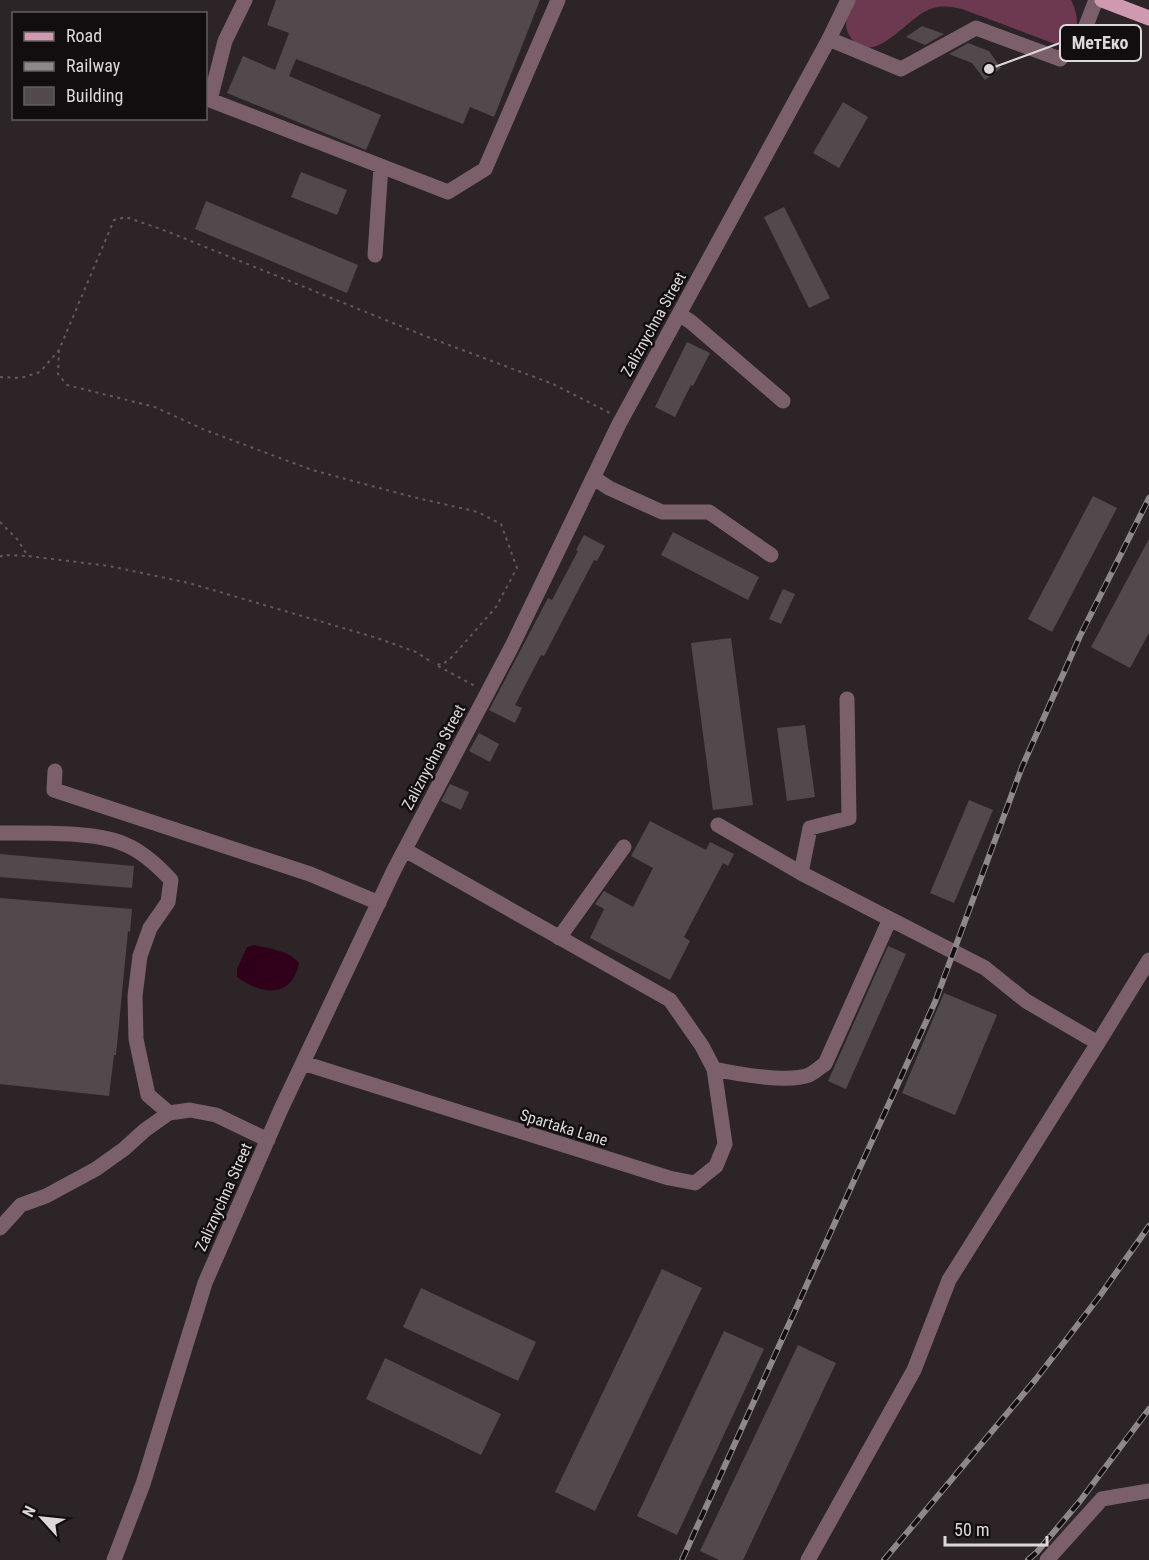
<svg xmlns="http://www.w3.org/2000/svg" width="1149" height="1560" viewBox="0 0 1149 1560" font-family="'Roboto Condensed',sans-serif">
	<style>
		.grass { fill: #6c3950 }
		.water { fill: #30001b }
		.building { fill: #52494d }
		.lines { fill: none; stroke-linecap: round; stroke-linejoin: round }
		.path { stroke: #625a5d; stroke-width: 2; stroke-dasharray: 3 4.5; stroke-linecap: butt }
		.minor { stroke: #7b606b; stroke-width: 15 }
		.major { stroke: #cf99af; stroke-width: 15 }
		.rail-casing { stroke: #8f888b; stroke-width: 6 }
		.rail { stroke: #120e10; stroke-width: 4; stroke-dasharray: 11; stroke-linecap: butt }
		.labels { text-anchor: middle; stroke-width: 5; stroke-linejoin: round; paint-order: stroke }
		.street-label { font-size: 16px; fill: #ddd7da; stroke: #120e10 }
		.leader { fill: none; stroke: #ddd7da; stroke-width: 2 }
		.callout-dot { fill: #ddd7da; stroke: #120e10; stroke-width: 2 }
		.callout { fill: #120e10; stroke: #ddd7da; stroke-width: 2 }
		.callout-label { font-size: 18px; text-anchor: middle; font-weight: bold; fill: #ddd7da }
	</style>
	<rect width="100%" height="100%" fill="#2c2427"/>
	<path class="grass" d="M855,0h216c9,18 11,44 -16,44l-93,-35c-13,-3 -24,-4 -36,2 -20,9 -56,60 -77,24 -7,-13 0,-24 6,-35z"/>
	<path class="water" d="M254,945c14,3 36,6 45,18 -7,36 -38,32 -62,14v-8l10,-22z"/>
	<path class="building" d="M276,0h264l-46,117 -24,-10 -7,17 -167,-65 -7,17 92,39 -15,35 -139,-57 16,-37 32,14 14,-37 -22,-8z
		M922,26l22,8 -19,11 -19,-8z
		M968,43l21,8 12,17 -16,12 -13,-17 -23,-9z
		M843,102l25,15 -29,51 -26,-15z
		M301,172l46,18 -10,25 -46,-18z
		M206,201l152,64 -11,28 -152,-64z
		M784,207l46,91 -21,10 -45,-91z
		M687,342l23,11 -17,33 -2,-1 -16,32 -20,-10z
		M1093,496l24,12 -65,124 -24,-13z
		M673,532l86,45 -11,23 -87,-45z
		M584,535l21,11 -8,15 -3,-1 -50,96 -3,-1 -26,50 7,3 -7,15 -26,-13 59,-112 4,2 26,-49 -2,-1z
		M1149,539v94l-19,35 -39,-21z
		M783,589l12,5 -14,30 -12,-5z
		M731,638l22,167 -40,5 -22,-167z
		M805,725l10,72 -28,4 -10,-73z
		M479,733l20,11 -9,18 -21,-11z
		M450,784l19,8 -8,18 -20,-9z
		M969,800l24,10 -39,93 -24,-10z
		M650,821l56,29 4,-8 24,12 -6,12 -5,-3 -39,74 6,4 -20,39 -80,-42 14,-29 -9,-5 9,-13 29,16 20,-39 -22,-12z
		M0,854l134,12 -2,22 -132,-11z
		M0,898l132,11 -2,23 -2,-1 -12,124h-2l-5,41 -109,-12z
		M888,946l18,8 -60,135 -18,-8z
		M944,993l53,22 -42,100 -53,-22z
		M662,1269l40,19 -107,223 -40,-19z
		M421,1288l115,54 -18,39 -115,-54z
		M724,1331l40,18 -87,186 -40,-19z
		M798,1345l38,18 -93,197h-24l-19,-9z
		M385,1358l116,56 -20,41 -115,-56z"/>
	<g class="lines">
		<path class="path" d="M59,350l-1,24 9,11 88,22 50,23 107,40 101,27 65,15 23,12 16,44 -21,39 -43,49 -11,9 -8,-2
			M0,377l21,1 19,-6 19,-22 55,-130 12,-3 40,14 259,105 128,48 57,29
			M0,522l17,17 11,17 81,10 80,17 188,55 39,14 17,11
			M0,557l3,-2 25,1
			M438,666l37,20"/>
		<path class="minor" d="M245,0l-20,41 -15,59 238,92 37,-23 73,-169
			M829,39l72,30 75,-41 84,31 22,-23 14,-36
			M375,255l6,-89
			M679,314l12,8 92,79
			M594,478l15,10 53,24h47l62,43
			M55,771l-1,19 256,84 69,29
			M718,825l83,48 89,46
			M0,833c34,0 94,-2 124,11 18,7 34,22 47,36l-3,22 -18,26 -10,28 -5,40 1,43 12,56 21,18
			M801,873l9,-45 39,-10 -2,-119
			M559,938l65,-91
			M303,1063l366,115 26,5 21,-17 9,-22 -11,-75 -12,-23 -32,-46 -265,-150
			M714,1069c23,5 74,14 95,6 5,-2 11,-8 16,-11l65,-145 95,49 41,33 72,42 51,-83
			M0,1228l21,-23 25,-9 50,-27 28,-20 21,-19 24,-17 21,-3 26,5 52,25
			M114,1560l29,-76 62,-201 76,-174 113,-239 118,-224 107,-222 210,-385 19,-39
			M808,1560l106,-190 35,-90 149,-237
			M1047,1560l55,-61 47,-8"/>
		<path class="major" d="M1102,0l47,18"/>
		<defs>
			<path id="rail" d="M682,1560l253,-558 87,-235 58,-131 69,-138
				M884,1560l152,-181 63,-82 50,-71
				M1028,1560l9,-8 43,-51 69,-92"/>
		</defs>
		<use href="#rail" class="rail-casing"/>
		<use href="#rail" class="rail"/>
	</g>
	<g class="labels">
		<g class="street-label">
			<text transform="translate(653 324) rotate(-61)" y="6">Zaliznychna Street</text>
			<text transform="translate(433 757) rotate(-62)" y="6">Zaliznychna Street</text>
			<text transform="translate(564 1127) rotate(17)" y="6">Spartaka Lane</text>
			<text transform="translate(223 1197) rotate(-66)" y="6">Zaliznychna Street</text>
		</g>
	</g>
	<path class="leader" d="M989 69L1060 43"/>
	<circle class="callout-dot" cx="989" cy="69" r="6"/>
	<rect class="callout" x="1060" y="25" width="81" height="36" rx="6"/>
	<g class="callout-label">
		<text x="1100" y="49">МетЕко</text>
	</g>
	<rect x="12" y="12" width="195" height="108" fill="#120e10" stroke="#635e61" stroke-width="1.5"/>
	<rect x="24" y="32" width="30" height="9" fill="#cf99af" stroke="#635e61" stroke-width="1.5"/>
	<text x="66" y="42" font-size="18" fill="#ddd7da">Road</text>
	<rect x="24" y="62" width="30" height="9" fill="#8f888b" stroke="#635e61" stroke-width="1.5"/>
	<text x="66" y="72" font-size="18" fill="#ddd7da">Railway</text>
	<rect x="24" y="87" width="30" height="18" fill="#52494d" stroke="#635e61" stroke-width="1.5"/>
	<text x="66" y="102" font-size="18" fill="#ddd7da">Building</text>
	<g transform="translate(42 1518) rotate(297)" stroke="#120e10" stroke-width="4.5" paint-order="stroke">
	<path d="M0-4.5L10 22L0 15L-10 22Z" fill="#ddd7da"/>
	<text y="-9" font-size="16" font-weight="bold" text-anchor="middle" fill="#ddd7da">N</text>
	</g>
	<path d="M945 1536v9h102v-9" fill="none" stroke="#ddd7da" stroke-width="3"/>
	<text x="954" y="1536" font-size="18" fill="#ddd7da" stroke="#120e10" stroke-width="4.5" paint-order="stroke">50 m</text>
</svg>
